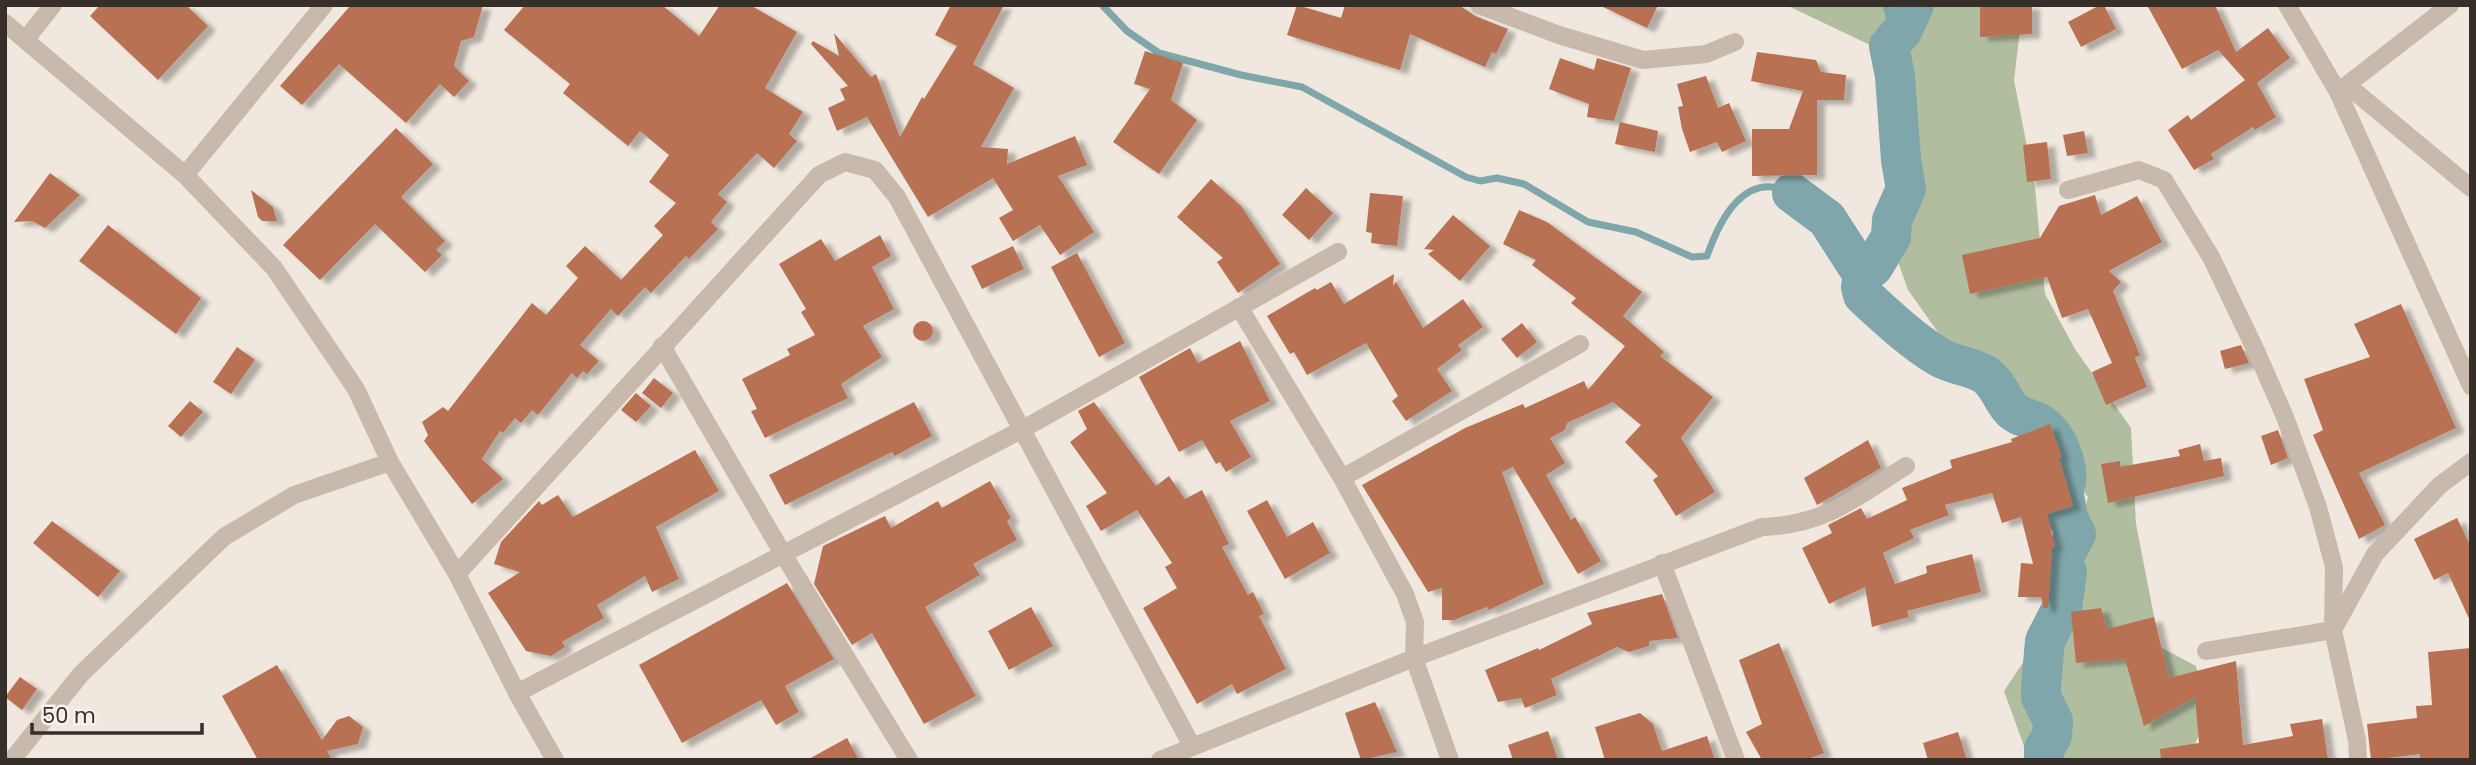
<svg xmlns="http://www.w3.org/2000/svg" width="2476" height="765" viewBox="0 0 2476 765" font-family="Poppins,sans-serif">
	<style>
		.green { fill: #b1bd9f }
		.lines { fill: none; stroke-linecap: round; stroke-linejoin: round }
		.stream { stroke: #7fa6aa; stroke-width: 7 }
		.river { stroke: #7fa6aa; stroke-width: 40 }
		.building { fill: #b97152; filter: url(#shadow) }
		.minor { stroke: #c7b9ab; stroke-width: 18 }
	</style>
	<defs>
		<filter id="shadow"><feDropShadow dx="8" dy="4.5" stdDeviation="2" flood-color="#0004"/></filter>
	</defs>
	<rect width="100%" height="100%" fill="#f0e8de"/>
	<path class="green" d="M1786,5h237l-9,75 21,108 10,106 30,55 56,79 5,96 24,123 36,19 12,48 -20,46h-159l-25,-69 53,-79 31,-115 -61,-76 -75,-69 -44,-62 -26,-73 16,-77 -28,-95z"/>
	<g class="lines">
		<path class="stream" d="M1102,5l25,26 32,22 82,22 61,12 164,90 14,4 17,-3 27,6 64,38 48,10 56,25 15,-1c13,-37 38,-87 85,-63
			M1886,5l9,32"/>
		<path class="river" d="M1914,5l-12,26 -13,15 6,30 6,84 5,29 -14,31 -1,17 -18,30 -10,8 -2,12 2,8c24,22 48,45 76,62 13,8 31,9 45,17 13,8 17,23 26,34 7,9 19,10 29,15 17,8 35,50 24,66l5,29 8,16 -14,26 5,13 -5,35 -17,33 -4,46v10l12,24 -1,15 -8,13v11
			M1792,193l35,26 36,56"/>
	</g>
	<path class="building" d="M100,5h86l22,21 -50,54 -68,-64z
		M351,5h132l-9,32 -13,4 -7,25 15,15 -15,16 -14,-13 -34,39 -67,-59 -37,41 -22,-19z
		M525,5h137l37,31 21,-31h30l47,27 -32,56 38,24 -14,22 8,7 -23,27 -17,-15 -39,41 9,8 -16,20 7,7 -29,30 -3,-3 -35,37 -6,-6 -27,29 -7,-7 -31,36 19,16 -12,13 -4,-3 -6,7 -5,-5 -34,42 -6,-5 -11,13 -6,-5 -12,15 -3,-2 -18,28 21,20 -31,25 -48,-63 4,-6 -6,-13 21,-15 5,4 84,-108 14,12 32,-37 -12,-12 19,-20 36,34 42,-45 -9,-9 22,-23 -27,-21 20,-27 -29,-24 -12,15 -65,-53 7,-9 -66,-54z
		M951,5h53l-31,59 41,24 -33,59 27,2 -1,15 68,-28 12,29 -29,11 36,56 -34,23 -20,-30 -27,16 -14,-23 14,-8 -20,-32 -65,39 -61,-100 -30,14 -9,-23 17,-8 -5,-11 8,-3 -37,-42 2,-3 26,15 -5,-23 37,44 5,-3 24,63 22,-40 2,2 33,-53 -22,-11z
		M1297,5l44,13 4,-13h114l16,11 33,13 -12,25 -4,-2 -7,15 -75,-33 -10,36 -113,-35z
		M1599,5h59l-11,23z
		M1980,5h52v29l-52,3z
		M2100,5h4l12,24 -35,18 -13,-25z
		M2147,5h68l21,47 32,-24 22,30 -33,25 19,34 -21,13 -2,-3 -42,27 3,5 -20,11 -26,-40 20,-15 3,5 54,-40 -27,-30 -36,19z
		M1145,51l38,12 -12,37 26,20 -38,54 -46,-32 37,-53 -16,-5z
		M1757,52l59,8 5,12 25,3 -2,25h-27v75l-65,1v-47h37l14,-38 -52,-10z
		M1560,58l34,12 3,-12 34,10 -17,53 -27,-4 2,-13 -40,-15z
		M1706,76l12,32 11,-5 17,38 -24,11 -5,-10 -27,10 -8,-23 -4,-22 5,-1 -6,-22z
		M1620,122l38,9 -3,21 -40,-8z
		M396,128l37,36 -32,33 44,44 -9,9 6,5 -17,17 -50,-48 -55,56 -37,-35z
		M2084,131l4,22 -21,3 -4,-21z
		M2047,142l4,37 -24,3 -4,-37z
		M50,173l30,22 -35,33 -13,-7 -18,1z
		M1211,179l30,27 39,58 -42,29 -21,-31 6,-4 -46,-41z
		M1306,188l27,25 -24,27 -27,-25z
		M251,190l22,17 4,14h-15l-4,-4z
		M1370,193l33,3 -6,50 -26,-3 1,-10 -6,-1z
		M2095,195l6,20 36,-19 25,46 -53,29 12,11 -8,9 27,64 -5,3 12,29 -41,18 -14,-33 20,-9 -24,-54 -26,9 -15,-41 -77,17 -8,-39 78,-17 19,-32z
		M1519,210l28,12 95,70 -19,24 41,36 -4,4 53,41 -32,41 34,54 -39,24 -23,-36 5,-4 -33,-34 16,-17 -28,-23 -46,21 -2,7 -15,8 15,25 -19,12 25,45 4,-3 26,44 -23,13 -65,-107 -11,5 42,112 -55,26 -2,-3 -33,13h-12v-32l-14,4 -66,-107 103,-57 58,-24 2,4 59,-27 4,9 37,-44 -54,-43 5,-5 -44,-33 4,-5 -33,-16z
		M1453,215l37,31 -30,35 -32,-27 6,-4 -10,-1z
		M108,225l93,73 -25,36 -97,-73z
		M880,235l11,21 -19,11 22,42 -31,17 19,31 -41,27 7,14 -83,40 -14,-27 6,-2 -15,-30 48,-24 -3,-6 28,-14 -14,-23 5,-3 -27,-45 42,-25 14,22z
		M1013,246l11,23 -42,20 -11,-23z
		M1077,253l48,90 -26,14 -48,-90z
		M1394,274l-1,12 3,-4 27,46 40,-29 20,28 -25,18 4,5 -25,19 15,22 -46,30 -14,-20 6,-5 -32,-53 -59,32 -13,-23 -4,2 -23,-38 48,-28 2,2 14,-8 13,22z
		M2401,304l55,124 -97,45 26,52 -26,14 -46,-104 10,-5 -19,-51 66,-22 -16,-33z
		M913 331a10 10 0 1 1 20 0a10 10 0 1 1-20 0Z
		M1522,323l15,19 -20,16 -16,-19z
		M1240,341l30,60 -40,20 21,36 -25,15 -6,-10 -4,2 -14,-24 -23,12 -40,-75 51,-29 8,15z
		M2241,345l8,18 -24,6 -5,-18z
		M237,347l18,13 -24,34 -18,-12z
		M654,378l19,15 -12,15 -19,-15z
		M636,393l15,13 -15,16 -15,-12z
		M190,401l13,11 -22,25 -13,-11z
		M914,402l18,34 -37,20 -3,-4 -107,53 -16,-30z
		M1094,402l62,84 13,-10 16,23 17,-9 27,54 -7,3 26,48 5,-3 11,22 -5,2 27,53 -49,25 -5,-10 -35,20 -54,-96 34,-20 -12,-21 7,-4 -35,-53 -36,21 -15,-25 21,-13 -37,-51 17,-13 -9,-18z
		M2050,424l12,33 -3,1 14,48 -26,8 8,32 -3,1 -4,61h-4l-3,-11h-23l3,-34 12,1 -12,-47 -19,6 -10,-30 -47,12 4,10 -39,15 4,8 -31,15 12,31 32,-11 -1,-7 46,-12 9,38 -74,19 2,6 -37,10 -7,-40 -36,17 -27,-56 30,-15 -4,-8 33,-17 6,11 40,-19 -5,-12 50,-20 -2,-8 62,-18 -1,-3z
		M2278,430l10,28 -17,7 -10,-29z
		M1868,440l13,28 -64,37 -13,-27z
		M2200,444l4,17 17,-3 3,18 -116,27 -7,-39 19,-3v6l60,-11 -2,-6z
		M695,450l24,41 -63,36 23,52 -27,13 -7,-16 -48,29 7,13 -42,24 3,5 -14,9 -25,-5 -38,-58 32,-21 -26,-8 7,-22 38,-41 3,4 16,-10 15,22z
		M990,481l21,37 -4,3 10,19 -44,24 7,11 -55,32 51,89 -52,28 -52,-91 -20,12 -38,-61 9,-38 62,-30 6,12 47,-27 4,7z
		M1267,500l20,37 26,-15 17,31 -45,26 -38,-68z
		M2457,518l14,29v76l-23,-50 -14,7 -20,-41z
		M52,521l68,50 -22,26 -65,-54z
		M787,583l47,76 -49,27 14,26 -23,13 -15,-25 -79,43 -43,-78z
		M1662,594l16,44 -29,3v5l-20,6 -12,-5 -66,32 6,16 -32,13 -4,-10 -23,4 -13,-32 53,-22 1,2 53,-26 -5,-11z
		M1031,607l22,39 -44,24 -21,-39z
		M2101,608l6,21 47,-12 15,61 67,-17 7,84 50,-9 -3,-12 32,-5 6,41h-167l-1,-11 39,-6 -4,-46 -51,29 -19,-67 -49,4 -5,-51z
		M1779,643l45,110 -18,7h-44l-16,-28 16,-8 -23,-64z
		M2471,648v112h-51v-6l-49,6 -4,-36 50,-6 -1,-12 16,-1 -4,-53z
		M277,665l45,75 15,-20 12,-4 14,11 -5,17 -31,7 5,9h-74l-36,-64z
		M20,677l17,12 -15,21 -17,-13z
		M1375,702l22,50 -36,8 -16,-47z
		M1640,713l13,11 9,27 45,-15 8,24h-110l-10,-33z
		M1548,731l10,29h-45l-5,-15z
		M1958,732l9,28h-39l-5,-17z
		M847,738l12,22h-52z"/>
	<g class="lines">
		<path class="minor" d="M1479,5l80,30 84,25 63,-6 29,-12
			M2287,5l51,87 133,294
			M5,23l180,152 89,93 82,121 34,73 67,112 60,119 38,67
			M26,39l27,-34
			M2347,85l124,103
			M2339,91l111,-86
			M185,175l139,-170
			M2068,190l71,-20 25,10 47,77 46,96 28,64 33,90 16,60 -1,63 24,110 1,20
			M1239,307l103,171 63,116 10,28 -1,36 36,102
			M662,346l121,208 126,206
			M1342,478l238,-134
			M1662,563l74,197
			M457,574l362,-399 26,-13 30,8 22,27 295,549
			M2206,651l127,-21 42,-76 65,-69 31,-23
			M517,693l506,-264 315,-177
			M12,760l69,-86 143,-137 70,-42 96,-33
			M1160,760l254,-102 348,-131c63,-2 93,-29 144,-61"/>
	</g>
	<rect width="2476" height="765" fill="none" stroke="#352e29" stroke-width="14"/>
	<path d="M32 723v10h170v-10" fill="none" stroke="#352e29" stroke-width="3.5"/>
	<text x="42" y="723" font-size="21" fill="#352e29" stroke="#f8f2ea" stroke-width="5" paint-order="stroke">50 m</text>
</svg>
